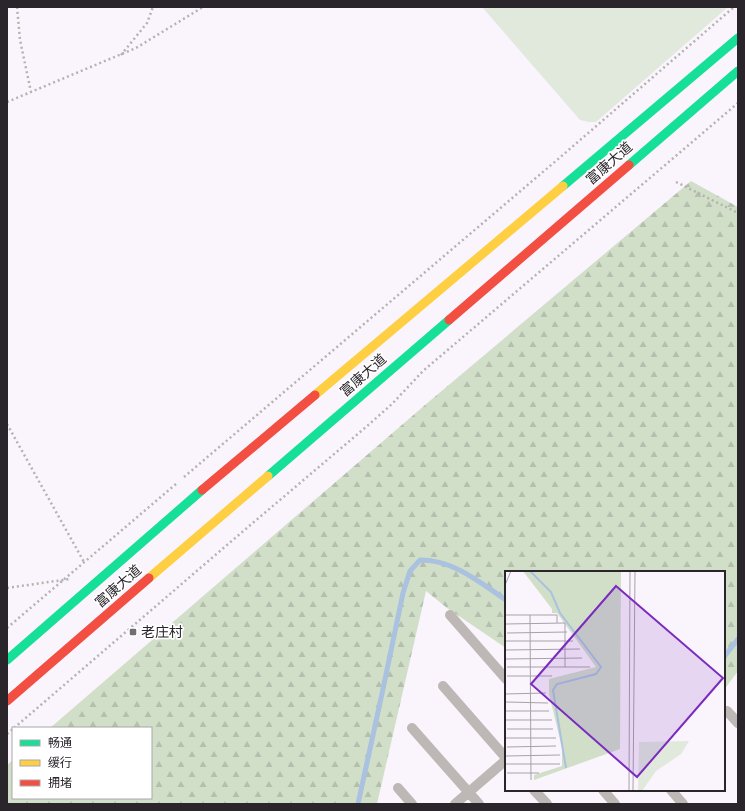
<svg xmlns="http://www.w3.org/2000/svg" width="745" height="811" viewBox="0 0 745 811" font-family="Raleway,'Noto Sans SC',sans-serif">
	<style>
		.green { fill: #e1e9dd }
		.forest { fill: url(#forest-firs) }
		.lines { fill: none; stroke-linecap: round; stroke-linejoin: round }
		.stream { stroke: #aac1df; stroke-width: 5 }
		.path { stroke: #b6b2b0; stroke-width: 2.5; stroke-dasharray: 2 3; stroke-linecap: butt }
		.lane { stroke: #bdb8b5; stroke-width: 10 }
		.fast { stroke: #16e098; stroke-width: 9 }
		.slow { stroke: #ffcf43; stroke-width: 9 }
		.jam { stroke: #f24e42; stroke-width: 9 }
		.poi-dot { fill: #736d74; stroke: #fff; stroke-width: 1.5 }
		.labels { text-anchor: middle; stroke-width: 3.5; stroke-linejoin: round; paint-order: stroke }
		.street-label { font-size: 14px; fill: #2a242b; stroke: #fff }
		.poi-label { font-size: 14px; fill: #2a242b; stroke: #fff; text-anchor: start }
		.inset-river { fill: none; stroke: #aac1df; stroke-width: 2 }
		.inset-road { fill: none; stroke: #a7a1a8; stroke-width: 1 }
		.view { fill: #7b2cbf; fill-opacity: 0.15; stroke: #7b2cbf; stroke-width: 2 }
		.inset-edge { fill: none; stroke: #2a242b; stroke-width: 2 }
	</style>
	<defs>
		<pattern id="forest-firs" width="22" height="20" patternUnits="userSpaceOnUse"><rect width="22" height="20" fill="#d1dfc9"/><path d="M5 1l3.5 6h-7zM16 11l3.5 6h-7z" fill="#b4bfad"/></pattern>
	</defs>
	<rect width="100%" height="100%" fill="#faf4fc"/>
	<path class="green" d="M482,7h246l-132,115h-7l-9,-2z"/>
	<path class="forest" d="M691,181l47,26v464l-14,19v-118h-218v76l-59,-40 -21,-17 -49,213h-370v-39l6,-5v38h138v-70h-101l375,-323z"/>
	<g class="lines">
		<path class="stream" d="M724,657l14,-18
			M358,804l25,-115 20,-96 7,-22 10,-11c34,0 59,22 86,40"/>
		<path class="path" d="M17,7l3,33 11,52
			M121,55l26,-32 6,-16
			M7,102l129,-54 67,-41
			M676,182l62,31
			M7,424l77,138
			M184,477l373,-317 177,-153
			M7,588l63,-9
			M7,628l169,-144
			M14,728l227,-195 125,-106 26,-23 31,-33 315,-268
			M7,734l6,-5"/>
		<path class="lane" d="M450,615l56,64
			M443,686l63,72
			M727,711l11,12
			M412,728l67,76
			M398,788l14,16
			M534,790l13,14
			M603,790l12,14
			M671,790l12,14
			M455,804l51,-44"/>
		<path class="fast" d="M629,165l109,-94
			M563,186l175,-148
			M268,476l181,-156
			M7,660l195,-170"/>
		<path class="slow" d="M315,395l248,-209
			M149,578l119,-102"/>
		<path class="jam" d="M449,320l180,-155
			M202,490l113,-95
			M7,701l142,-123"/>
	</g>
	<rect class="poi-dot" x="129" y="628" width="8" height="8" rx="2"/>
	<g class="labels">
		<g class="street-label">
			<text transform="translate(609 163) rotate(-41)" y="5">富康大道</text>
			<text transform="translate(363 375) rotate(-41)" y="5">富康大道</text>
			<text transform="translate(118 586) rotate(-41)" y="5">富康大道</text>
		</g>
		<g class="poi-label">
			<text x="141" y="637">老庄村</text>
		</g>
	</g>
	<g transform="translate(505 571)">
		<rect width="220" height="220" fill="#faf4fc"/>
		<path d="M184,170l-8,13 -25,17 -14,20h-4l1,-49z" fill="#e1e9dd"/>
		<path d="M18,0h98l-1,178 -86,31v-5l28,-9v-18l-13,-54v-15l47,-12 -39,-54h-5v-4z" fill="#d1dfc9"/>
		<path class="inset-river" d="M25,0l21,21 9,21 41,54 -5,7 -39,10 -4,6 13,78"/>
		<path class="inset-road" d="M0,14l6,-14M1,44h51v8M25,44l1,165M1,53l59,-1v44M2,62l60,-1M1,70h67M1,79l74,-1M1,88l76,-1M2,96h83M2,105h45M0,123l41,-1M1,131l42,1M1,140h43M1,149h46M2,158h46M1,167h50M2,176l49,-1M1,185l54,-1M1,193h54M2,202h32M124,220l1,-220M128,220l2,-220"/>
		<path class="view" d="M111,15l107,92 -86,99 -106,-93z"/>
		<rect width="220" height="220" class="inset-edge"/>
	</g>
	<rect width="745" height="811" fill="none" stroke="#2a242b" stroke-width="16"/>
	<rect x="12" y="727" width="140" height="72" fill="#ffffff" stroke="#aaa7aa"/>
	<rect x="20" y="740" width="20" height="6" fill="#16e098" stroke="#aaa7aa"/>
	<text x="48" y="747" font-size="12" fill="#2a242b">畅通</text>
	<rect x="20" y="760" width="20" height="6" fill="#ffcf43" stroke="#aaa7aa"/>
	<text x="48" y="767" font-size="12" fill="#2a242b">缓行</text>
	<rect x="20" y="780" width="20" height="6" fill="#f24e42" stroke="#aaa7aa"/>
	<text x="48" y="787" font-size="12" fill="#2a242b">拥堵</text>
</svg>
